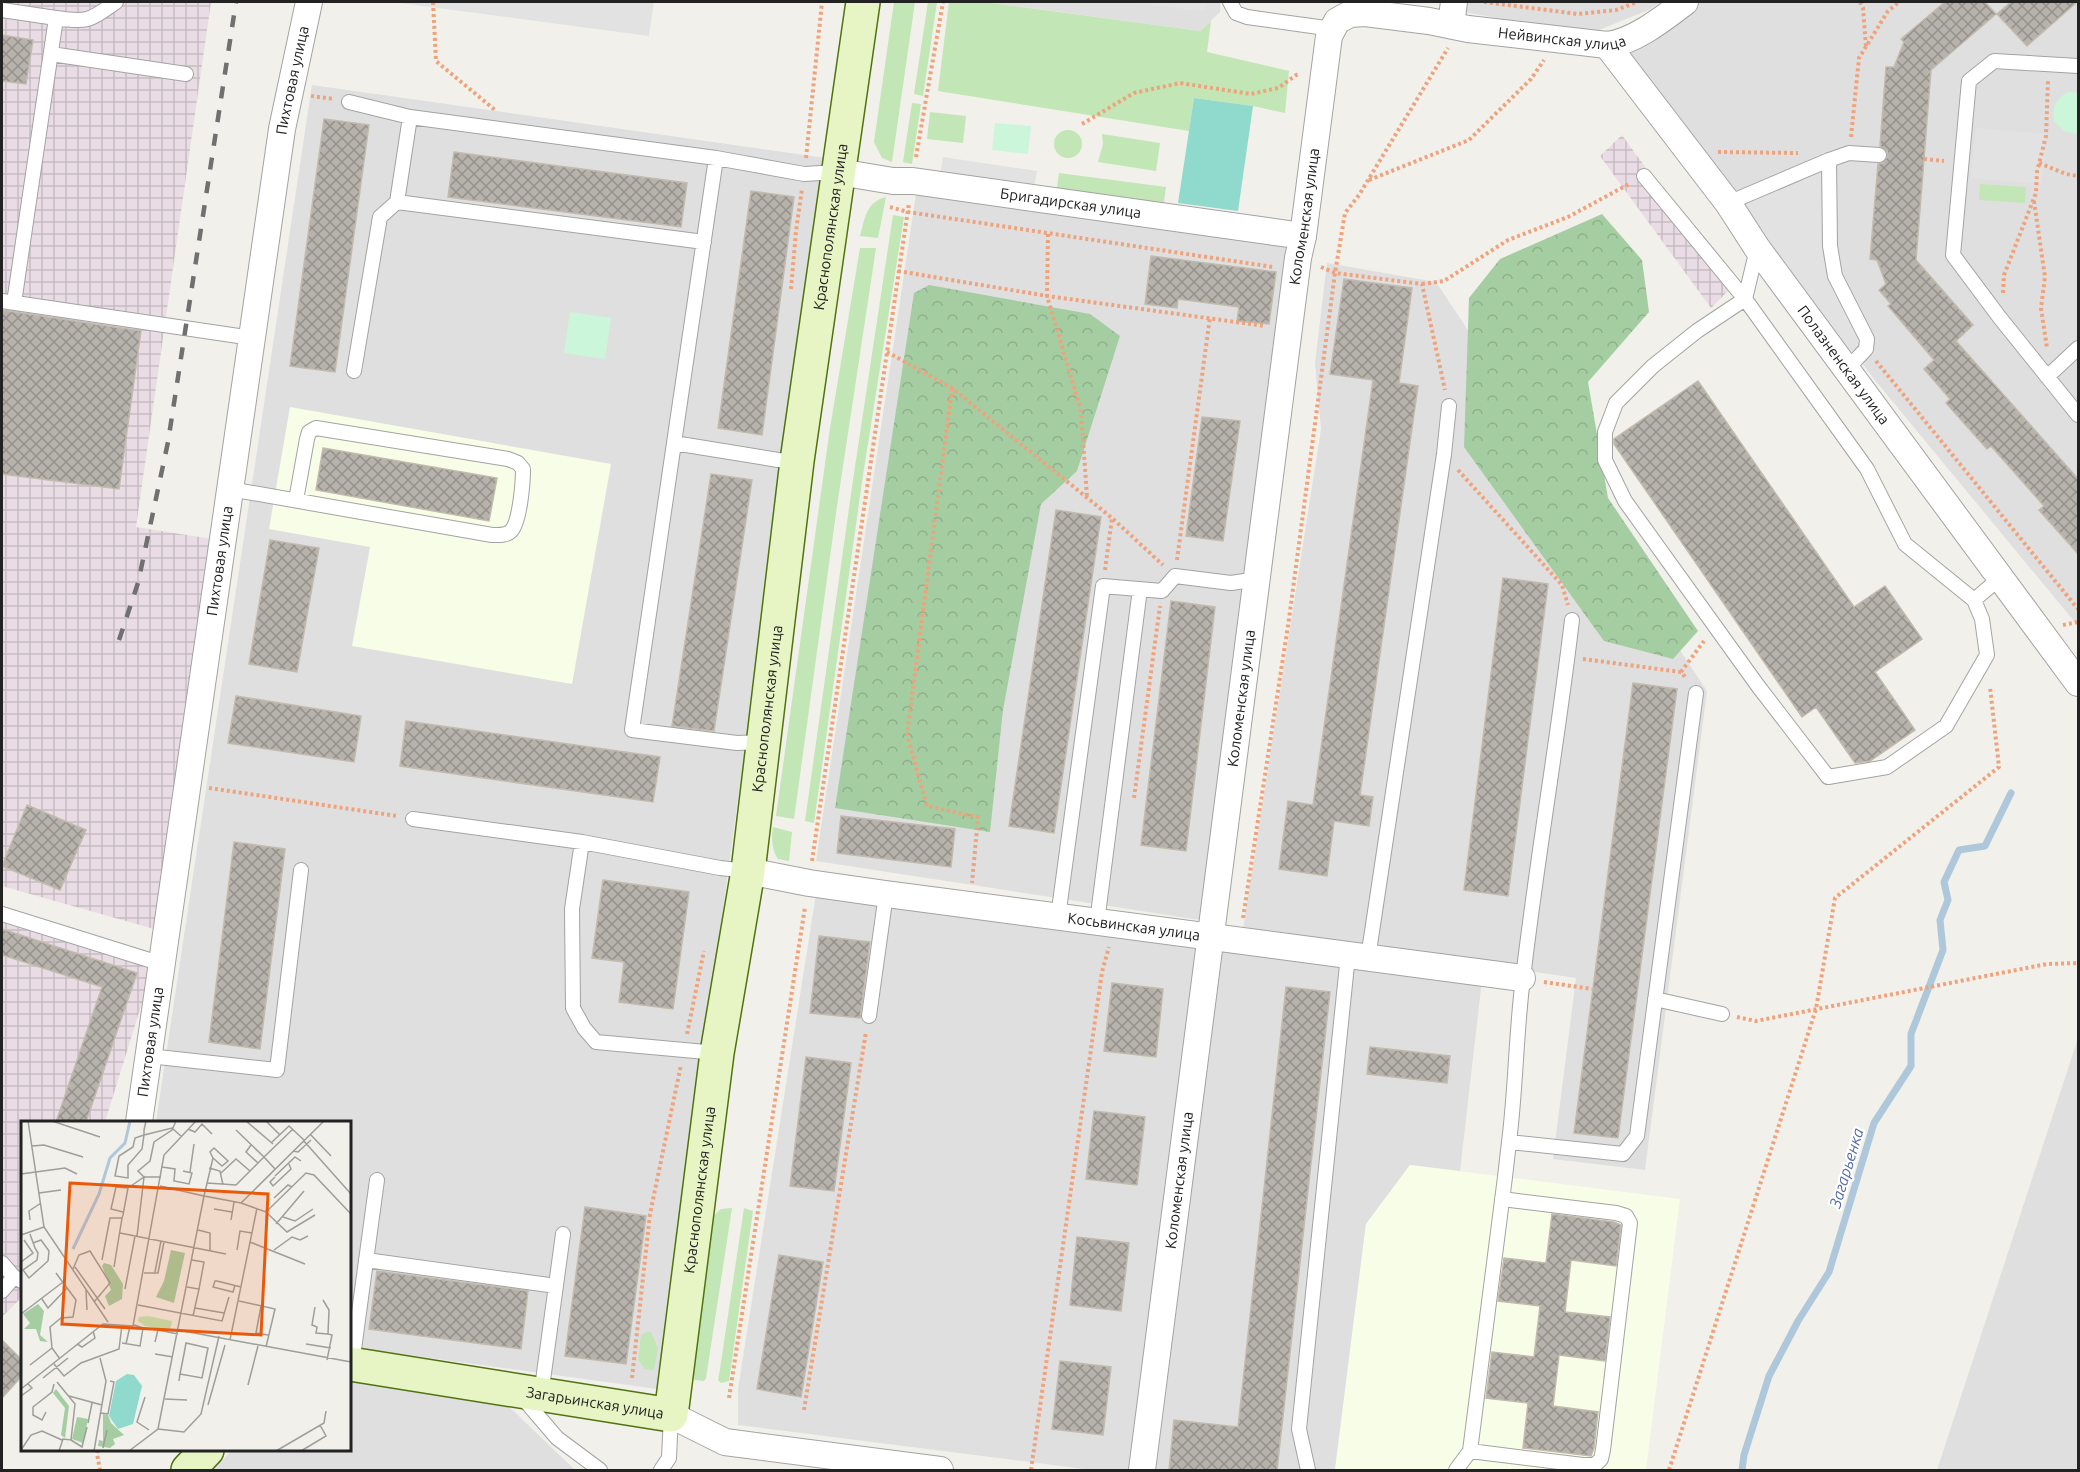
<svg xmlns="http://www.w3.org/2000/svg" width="2080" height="1472" viewBox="0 0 2080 1472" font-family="Ubuntu,sans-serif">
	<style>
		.residential { fill: #e0dfdf }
		.industrial { fill: url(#industrial-grid) }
		.education { fill: #f8fde7 }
		.grass { fill: #c2e6b5 }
		.forest { fill: url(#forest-crowns) }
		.park { fill: #ccf6d9 }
		.pitch { fill: #8fd9cd }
		.parking { fill: #e2e2e2 }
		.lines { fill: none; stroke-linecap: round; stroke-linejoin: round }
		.stream { stroke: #aec7db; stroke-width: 7 }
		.building { fill: url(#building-cross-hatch); stroke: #c2bbad; stroke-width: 1.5 }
		.service-casing { stroke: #a3a3a3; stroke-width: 16 }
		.minor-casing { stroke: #a3a3a3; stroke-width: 28 }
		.secondary-casing { stroke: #51730f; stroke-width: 36 }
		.path { stroke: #efa37d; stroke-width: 4; stroke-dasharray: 3 3; stroke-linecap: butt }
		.service { stroke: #fff; stroke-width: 14 }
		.minor { stroke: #fff; stroke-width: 26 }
		.secondary { stroke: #e7f5c4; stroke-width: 33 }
		.rail { stroke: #707070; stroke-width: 4.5; stroke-dasharray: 12 12; stroke-linecap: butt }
		.labels { text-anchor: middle; stroke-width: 4.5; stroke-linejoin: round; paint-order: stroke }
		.street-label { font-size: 15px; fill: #222; stroke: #fff }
		.water-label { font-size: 16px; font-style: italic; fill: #566daa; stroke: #fff }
		.inset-river { fill: none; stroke: #aec7db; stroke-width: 3 }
		.inset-road { fill: none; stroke: #9e9e9a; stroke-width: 1.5 }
		.view { fill: #e8590c; fill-opacity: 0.15; stroke: #e8590c; stroke-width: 3 }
		.inset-edge { fill: none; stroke: #222; stroke-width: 3 }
	</style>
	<defs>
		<pattern id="industrial-grid" width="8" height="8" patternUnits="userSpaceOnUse" patternTransform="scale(1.5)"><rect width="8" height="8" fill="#eadce4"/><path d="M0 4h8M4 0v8" fill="none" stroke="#c8bcc3"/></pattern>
		<pattern id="forest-crowns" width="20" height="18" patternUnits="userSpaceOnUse" patternTransform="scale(1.5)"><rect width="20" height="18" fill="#a5cda2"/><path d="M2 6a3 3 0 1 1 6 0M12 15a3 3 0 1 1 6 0" fill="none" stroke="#8eb08b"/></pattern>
		<pattern id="building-cross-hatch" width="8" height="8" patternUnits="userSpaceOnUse" patternTransform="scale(1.5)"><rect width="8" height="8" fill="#b7b3ac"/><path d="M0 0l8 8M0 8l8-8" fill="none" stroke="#94918c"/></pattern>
	</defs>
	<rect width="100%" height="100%" fill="#f1f0ea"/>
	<path class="residential" d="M993,2h227v10l-20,19 -207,-28z
		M1465,2h196l-10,7 -52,21 -75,-7 -60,-11z
		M1687,2h391v624l-204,-247 -250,-332z
		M312,85l514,73 -169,1231 -307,-42v-225h-194z
		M916,194l386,54 -89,674 -397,-61z
		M1327,263l109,19 271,409 -62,479 -92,-11 23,-181 -333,-49 78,-500 -6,-66z
		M816,894l388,56 -65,520h-47l-354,-45v-36z
		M1223,941l259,39 -22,191 -50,-6 -44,59 -31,246h-179z
		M2078,1038v432h-141z
		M350,1380l152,20 73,70h-362l19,-20h118z"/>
	<path class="industrial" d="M2,2h209l-75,525 76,12 -58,390 -152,-43z
		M1622,135l110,152 -21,21 -111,-152z
		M2,910l146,45 2,22 -45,145h-83v175l-20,20z"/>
	<path class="education" d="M290,407l321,57 -39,220 -220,-38 18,-99 -101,-18z
		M1410,1165l270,34 -34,271h-311l31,-246z"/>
	<path class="grass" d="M894,2h21l-23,160 -10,-4 -8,-16z
		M928,2h9l-14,94 -9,-2z
		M949,2h35l216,29 11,-10 -4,31 82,19 -4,42 -32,-7 -59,-8 -5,33 -251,-40z
		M912,103l9,1 -9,60 -9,-2z
		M930,112l36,4 -3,27 -36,-4z
		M1054 144a14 14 0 1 1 28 0a14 14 0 1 1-28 0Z
		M1102,134l58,9 -4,28 -58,-9 5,-18z
		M1059,173l107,14 -3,22 -107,-15z
		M1980,184l46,3 -1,16 -46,-3z
		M886,197l-8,41 -18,-2c5,-18 6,-34 26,-39z
		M893,215l11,2 -41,258 -49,348 -9,-2 48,-341z
		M860,248h16l-39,258 -43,313 -18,-3 54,-388z
		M773,827l19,5 -3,29 -11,-2c-6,-9 -7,-21 -5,-32z
		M732,1208l-26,170 -2,3 -9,-1 -4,-4 19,-157 11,-10z
		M744,1208l9,3 -24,170 -8,2 -3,-3 2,-11z
		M647,1332h4l7,16 -4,22 -9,-1 -7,-9 3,-25z"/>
	<path class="forest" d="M1602,214l40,46 7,52 -61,70 20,116 90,133 -25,28 -69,-18 -140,-194 5,-149 31,-39z
		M929,285l161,29 30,22 -43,135 -36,33 -38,206 -13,122 -155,-24 79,-515z"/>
	<path class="park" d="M2068,92l10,1v41l-14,-3 -10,-10c-2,-14 2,-22 14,-29z
		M995,123l36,3 -3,28 -36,-4z
		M570,312l41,6 -6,41 -41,-6z"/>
	<path class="pitch" d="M1194,98l59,8 -15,105 -60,-8z"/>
	<path class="parking" d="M392,2h262l-5,34z
		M1130,2h78l-3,8 -6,1z
		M1976,128l70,6 -4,50 -71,-6z
		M943,157l94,14 -3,18 -94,-14z
		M1829,160l1,86 37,93 -18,14 -111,-154z"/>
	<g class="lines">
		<path class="stream" d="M1742,1470l2,-15 25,-79 29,-55 31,-49 45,-149 37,-57v-32l32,-84 -3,-30 8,-20 -4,-18 15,-32 26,-4 26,-53"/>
	</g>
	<path class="building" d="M1945,2h40l11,12 -65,56 -15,190 57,65 -17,16 123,139v75l-40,-45 5,-4 -53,-60 -4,3 -41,-46 4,-4 -26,-30 10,-9 -46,-54 3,-2 -12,-14 7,-6 -9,-24 -7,-1 8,-95 5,-1 5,-7 -1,-5 -7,-5 6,-79h8l10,-25 -3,-3z
		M2011,2h66l-50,44 -30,-32z
		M2,35l31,5 -7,44 -24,-3z
		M324,119l45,6 -34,247 -45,-6z
		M454,152l233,31 -6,44 -233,-30z
		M751,191l43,6 -32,238 -44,-7z
		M1151,256l125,16 -7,52 -32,-3 2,-14 -61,-8 -1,9 -32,-4z
		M1344,279l68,9 -13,95 19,3 -58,409 13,2 -4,29 -35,-5 -7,55 -48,-7 9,-68 25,4 60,-425 -43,-6z
		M2,310l139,21 -22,158 -117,-15z
		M1698,381l156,226 31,-21 37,53 -47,33 40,58 -45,31 -15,2 -39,-56 -14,10 -188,-273v-5z
		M1202,417l38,4 -17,120 -37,-5z
		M323,448l174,30 -8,43 -173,-31z
		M711,474l41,6 -38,251 -42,-5z
		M1056,510l45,7 -47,316 -45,-7z
		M270,540l49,8 -22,124 -48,-8z
		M1503,578l45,6 -40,312 -44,-6z
		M1171,601l44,6 -29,244 -45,-6z
		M1633,683l44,6 -59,449 -44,-5z
		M236,696l125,20 -7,46 -126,-19z
		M406,721l254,36 -7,45 -253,-36z
		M27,805l59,25 -26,60 -58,-24z
		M841,816l114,13 -4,38 -114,-14z
		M234,842l51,7 -25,200 -51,-7z
		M603,880l86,12 -16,117 -54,-7 5,-40 -32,-4z
		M2,929l135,44 -51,149h-30l46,-135 -100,-32z
		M819,936l51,6 -10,76 -50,-5z
		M1112,983l51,6 -7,68 -52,-6z
		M1286,987l44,5 -53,478h-108l5,-50 64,7z
		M1370,1047l80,9 -3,27 -80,-9z
		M806,1057l45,6 -17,128 -44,-5z
		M1094,1111l51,6 -8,68 -51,-6z
		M585,1207l61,9 -20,148 -61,-8z
		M1552,1214l62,8 7,3 -5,41 -45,-6 -6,52 45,5 -5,44 -46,-6 -6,51 45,6 -4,36 -3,8 -68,-8 5,-45 -42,-5 6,-46 42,5 6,-51 -42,-5 6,-43 42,5z
		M1077,1237l52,6 -8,68 -51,-6z
		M779,1255l44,7 -22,135 -44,-8z
		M377,1271l151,20 -7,58 -152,-20z
		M2,1340l20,20v16l-20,22z
		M1060,1361l51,6 -8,68 -51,-6z"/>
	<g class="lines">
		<defs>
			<path id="service" d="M1230,2l6,11 11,4 86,12
				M2,10l54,8 -42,285
				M56,18c33,5 34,2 60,-16
				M51,54l135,20
				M2078,66l-84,-5 -25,20 -16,174 47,63 78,97
				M349,102l61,15
				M716,158l-42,285 104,17 19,1
				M1829,160l1,86 5,30 32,63 -1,10 -18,19
				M1644,176l101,123 122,170 38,75 69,56 8,19 5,36 -41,71 -59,41 -59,10 -70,-91 -133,-185 -20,-41v-28l11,-29 37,-37 44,-35 48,-32 12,-50
				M397,202l307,40
				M1728,203l101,-43 20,-7 30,2
				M2,301l250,37
				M354,371l26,-154 17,-15 13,-85 306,41 88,16 34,-2
				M2047,377l31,-29
				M674,443l-42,287 105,13 27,-1
				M230,489l262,46c7,0 14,1 19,-4 9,-9 12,-49 12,-62l-5,-6 -10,-4 -192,-31 -7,4 -2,7 -11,61
				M1974,600l26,-22
				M1572,620c-14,119 -35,238 -49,358 -7,54 -7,109 -14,164l114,12 14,-18 59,-443
				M413,819l169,23 138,26 28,3
				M582,842l-10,67 1,99 11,20 12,14 121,11
				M2,914l160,50
				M1058,917l45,-331 59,5 13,-15 56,7 27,-4
				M1097,922l43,-333
				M1368,958l76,-504 5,-48
				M1655,999l67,15
				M869,1016l17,-122
				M149,1056l128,14 24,-200
				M1502,1199l114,14 10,3 4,7 -27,227 -2,9 -6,6h-12l-113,-14 35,-274 4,-35
				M366,1260l190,26
				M2,1263l12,14
				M2,1291l12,-14 8,4
				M352,1364l25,-184
				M541,1395l22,-161
				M522,1397l35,41 43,32
				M661,1470l8,-12 2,-43
				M1308,1470l-9,-41 49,-474
				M1456,1470l14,-19"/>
			<g id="minor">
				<path d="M1451,24l3,-22"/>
				<path id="s1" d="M1607,45l121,158 29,45 321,435"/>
				<path id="s2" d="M839,172l54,9h20l390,55"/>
				<path id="s3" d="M748,871l61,12 77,11 636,84"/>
				<path id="s4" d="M139,1122l143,-993 27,-127"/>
				<path d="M671,1415l54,27 215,28"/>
				<path id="s5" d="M1142,1470l156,-1212 5,-22 26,-200 8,-15 13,-7 15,-1 64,8 39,8 139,16c27,-3 57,-27 78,-43"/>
			</g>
			<g id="secondary">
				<path id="s6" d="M350,1364l321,51 46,-362 31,-182 49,-410 66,-459"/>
				<path d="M188,1470l19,-20"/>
			</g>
		</defs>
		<use href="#service" class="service-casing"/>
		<use href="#minor" class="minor-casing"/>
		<use href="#secondary" class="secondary-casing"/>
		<path class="path" d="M433,2l3,59 59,49
			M1484,2l94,12 38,-4 21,-8
			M1860,2l3,6 3,39
			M311,96l23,3
			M1082,124l52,-31 46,-10 71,11 27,-6 18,-13 4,-1
			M1851,137l8,-79 29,-47 11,-9
			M1718,152l80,1
			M916,157l27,-155
			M806,158l16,-156
			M1924,159l20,2
			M2039,163l27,11 12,2
			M1369,180l100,-40 62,-61 13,-19
			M2034,201l11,76 -4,31 6,40
			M890,207l18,5 365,55
			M1048,234l-1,62 34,115 6,86
			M1321,267l14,6 87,11 23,106
			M898,271l149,25 218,30
			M1422,284l22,-3 64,-41 60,-23 61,-33
			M791,289l5,-58 6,-42
			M2003,293l1,-18 32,-82 1,-21 9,-36 2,-56
			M887,352l65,36 160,130 51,47
			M1876,361l202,248
			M952,388l-45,347 20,71 51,11 -6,66
			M1458,470l104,115 6,20
			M1177,560l33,-243
			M1105,570l7,-52
			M2063,625l15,-3
			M1583,659l98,13 5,6
			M1681,672l23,-31
			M209,788l188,28
			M1134,798l26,-192
			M812,861l97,-658
			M1243,918l46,-299 46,-346 10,-60 14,-18 89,-147
			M1544,982l48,7
			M1737,1017l19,4 291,-57 31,-1
			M687,1034l17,-83
			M632,1378l18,-164 31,-149
			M729,1398l76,-491
			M804,1410l62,-378
			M98,1450l-1,4 3,16
			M1031,1470l71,-498 7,-25
			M1669,1470l147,-461 19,-111 164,-131 -9,-80"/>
		<use href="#service" class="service"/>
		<use href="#minor" class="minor"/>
		<use href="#secondary" class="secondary"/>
		<path class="rail" d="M119,640l19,-57 30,-141 68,-440"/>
	</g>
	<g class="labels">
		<g class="street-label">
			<text dy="5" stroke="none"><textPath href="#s5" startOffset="1692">Нейвинская улица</textPath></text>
			<text dy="5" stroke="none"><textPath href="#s4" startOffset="1053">Пихтовая улица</textPath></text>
			<text dy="5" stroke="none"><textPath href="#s2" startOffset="234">Бригадирская улица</textPath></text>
			<text dy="5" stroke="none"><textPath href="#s5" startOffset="1264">Коломенская улица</textPath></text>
			<text dy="5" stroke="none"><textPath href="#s6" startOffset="1524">Краснополянская улица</textPath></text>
			<text dy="5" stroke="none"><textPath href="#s1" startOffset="398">Полазненская улица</textPath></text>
			<text dy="5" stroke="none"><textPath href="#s4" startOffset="567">Пихтовая улица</textPath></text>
			<text dy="5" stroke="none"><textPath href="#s5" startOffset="778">Коломенская улица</textPath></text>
			<text dy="5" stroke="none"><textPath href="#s6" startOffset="1038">Краснополянская улица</textPath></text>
			<text dy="5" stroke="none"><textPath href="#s3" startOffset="390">Косьвинская улица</textPath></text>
			<text dy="5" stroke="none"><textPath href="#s4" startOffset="81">Пихтовая улица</textPath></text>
			<text dy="5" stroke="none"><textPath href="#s5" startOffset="292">Коломенская улица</textPath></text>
			<text dy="5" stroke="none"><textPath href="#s6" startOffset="552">Краснополянская улица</textPath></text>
			<text dy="5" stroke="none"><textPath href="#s6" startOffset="248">Загарьинская улица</textPath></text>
		</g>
		<g class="water-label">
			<text transform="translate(1846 1168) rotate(-73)" y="6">Загарьенка</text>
		</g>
	</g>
	<g transform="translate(21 1121)">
		<rect width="330" height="330" fill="#f1f0ea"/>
		<path d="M127,195l24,5 -2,9 -25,-4 -7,-5 1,-4z" fill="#c2e6b5"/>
		<path d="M150,129l14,3 -11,50 -18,-6 8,-16zM83,142l7,2 12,19 -1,15 -13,7 -4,-10 6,-6 -9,-24zM17,183l6,7 -4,24 8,7 -8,-1 -4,-12h-12l6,-6 -7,-9zM35,268l13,17 -4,32 -4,-3 4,-27 -12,-15zM82,293l5,1 3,8 13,12 -11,4 2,5 -5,4 -12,-2 1,-6 4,1zM56,296l11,2 -5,24 -11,-4z" fill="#a5cda2"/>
		<path d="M106,253l7,1 8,11 -9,38 -15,5 -9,-13 7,-35z" fill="#8fd9cd"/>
		<path class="inset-river" d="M52,128l26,-55 11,-36 15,-15 5,-22"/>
		<path class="inset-road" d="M7,0l16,106 64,95M31,0l48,16M125,0l-2,9v5l-2,14 -14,16v13l-13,-2 4,-20 14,-9 2,-9 9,-3 28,-7 10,9M225,0l27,23M245,0l14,14M167,8l7,3 7,-8 10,10M289,13l21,22M282,19l48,54M251,21l17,-16 15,14M230,24l-5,7 12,11M11,25l12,-1 39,12M272,30l5,1 13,-12M141,46l13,2 -1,12 15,3 3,-11 -9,-2M188,47l11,3 3,14M254,48l-11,-12 29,-28M169,51l4,-28M200,52l15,-14 14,12M0,53l44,-6 12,6M254,55l20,-19 6,4M140,56h-17l-6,-6 12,-10 4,-19 18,-12 4,-9M254,56l-5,5 3,4 18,-17 -2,-5M186,62l29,2 28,-28 -28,-27M139,65l44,10 9,-38 -3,-6 4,-4 14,13 -6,5 -9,-8M107,67l16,-11 -7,59M18,72l22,-3M253,77l14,-13 4,2M220,82l25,9 40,-39 8,2 37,39M193,88l18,3M245,91l21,20 28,-17M262,96l12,4 18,-12M101,97l1,-3 5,-27 -12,-1 -5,22 12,3M9,99l-1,-9 12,-8M210,99l3,-18M255,103l28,-33M177,109l12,3v18M99,112l106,21M9,113l5,14 3,5 -1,7 -14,10 6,8 19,-17 1,-10 -8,-11 -8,3M0,114l23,-8M229,121l55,22M216,129l3,-19 12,2M253,129l18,-13 8,3 8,-4M81,139l8,-42h12l-8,49M171,139l12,2 -5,27M0,141l12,-9 -9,-13M54,146l30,42M52,148l6,-14 11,-4 20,32 -16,19M134,151l6,-31M35,152l20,27 -3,17 -12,1 -11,9 2,21 8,11M123,152h14l6,-31M214,164l-2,7 -20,-5 2,-6h2l24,6M166,166l12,2 -6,27M104,168l10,-53M65,169l1,20M21,178l6,9 19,-20M302,179l6,10 -1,24 4,1 -5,25M218,180l36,8 -9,38M117,184l84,16 7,-24M240,185l-5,27 12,2M294,186l-3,18 5,2 -1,6 12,1M174,187l29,5M0,193l42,-32M157,209l173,32M209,219l27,-132M134,221l3,-12 20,4M101,222l18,3 3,-18 -9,-3M56,223l5,3 13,-9 -2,-7M105,223l4,-18M285,223l25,4M134,233l18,3M33,243l10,12 17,-13 38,-14 3,-24M9,244l22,-17M22,257l25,-20M158,260l1,-7 4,-20 2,-11 22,5 -6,30 -22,-4M36,261l18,22 -4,36 -8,-1 -4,12M227,264l10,-39M0,268l82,-65 30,2 31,-171 32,-34M0,275l11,-8 -4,-4M48,275l33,9M124,276l-8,25 12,8M144,278l22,1M187,284l17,-60M25,291l-4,8 -9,-5v-8l19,-15 2,-8M80,292l7,1 6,-32 -4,-1M67,302l4,-20M137,308l26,3 17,-18 18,-78M50,319l11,7 5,-20M82,327l4,-18M0,329l10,-15 11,-4 20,9M73,330l12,-70 -6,-23M108,330l29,-22 46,-233 37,7 83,-82M255,330l48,-28 2,-12M280,330l25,-15 -6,-11"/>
		<path class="view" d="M49,62l198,11 -7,141 -199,-11z"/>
		<rect width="330" height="330" class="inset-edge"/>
	</g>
	<rect width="2080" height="1472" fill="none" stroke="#222222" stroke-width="6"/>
</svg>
